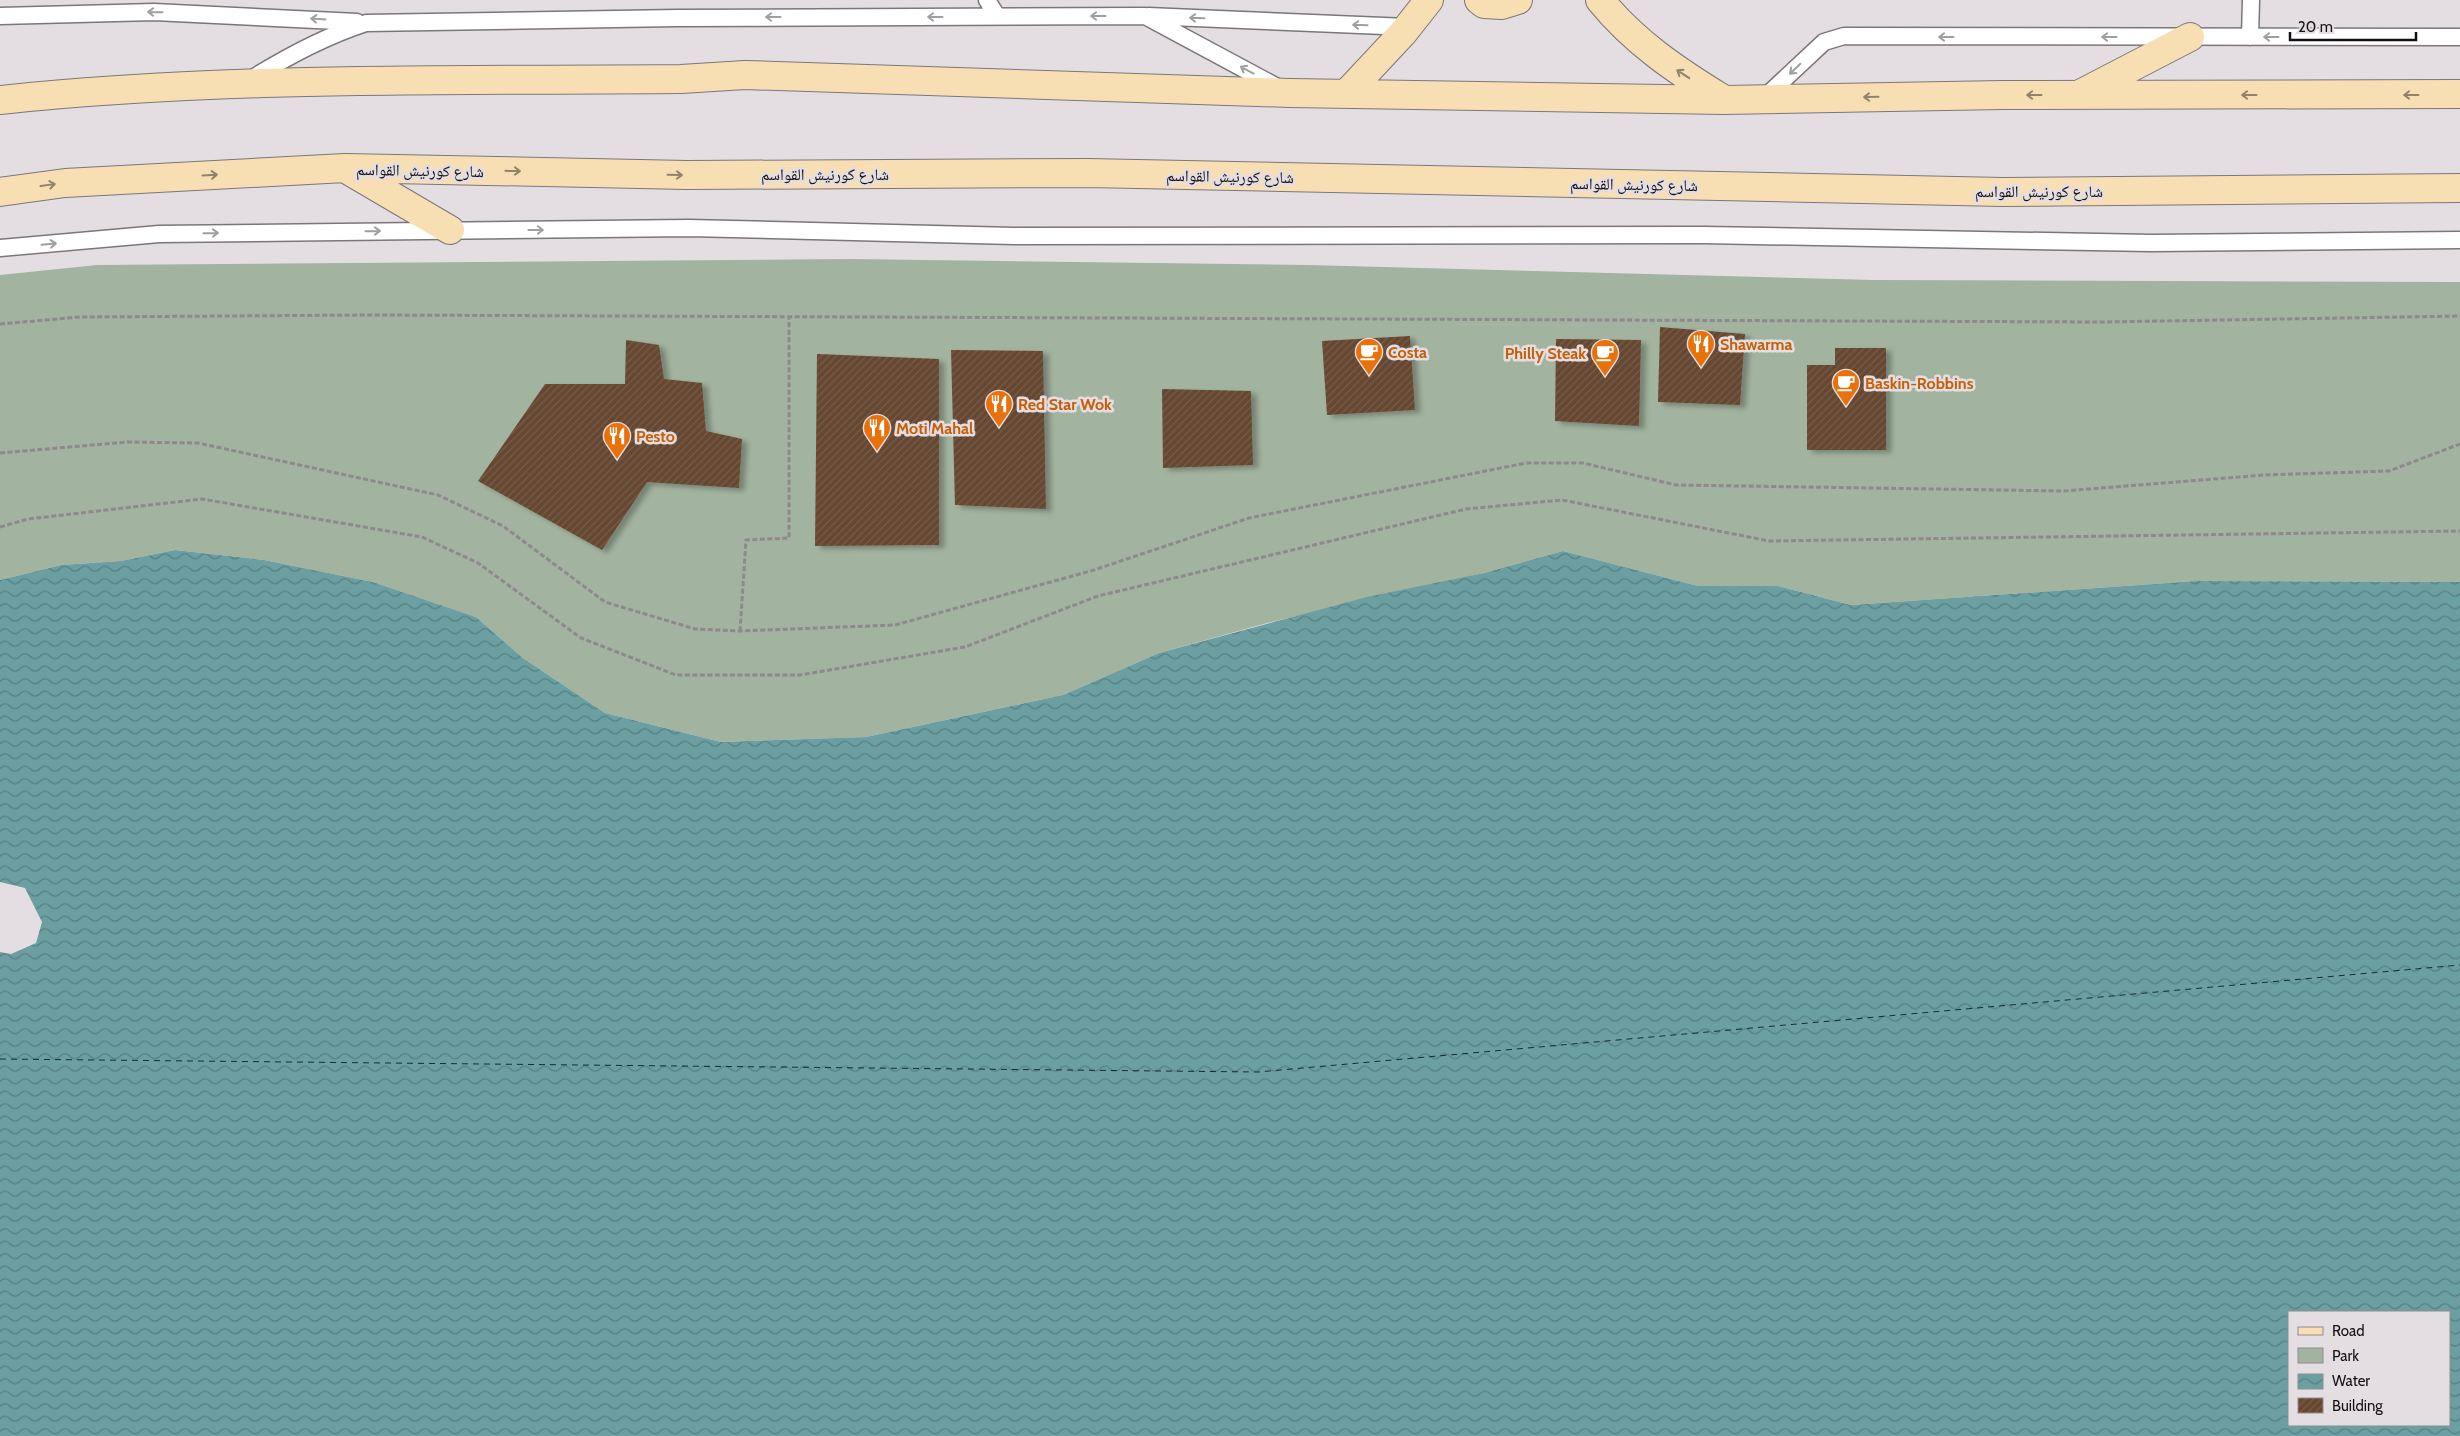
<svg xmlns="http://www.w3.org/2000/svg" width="2460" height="1436" viewBox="0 0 2460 1436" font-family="Cabin,'Noto Naskh Arabic',sans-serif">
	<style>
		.park { fill: #a2b39f }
		.water { fill: url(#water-waves); fill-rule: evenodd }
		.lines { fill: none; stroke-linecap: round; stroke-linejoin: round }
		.ferry { stroke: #122e30; stroke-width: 1; stroke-dasharray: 6 5; stroke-linecap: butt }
		.building { fill: url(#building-hatch); filter: url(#shadow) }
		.lane-casing { stroke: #7b767a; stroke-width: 19 }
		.secondary-casing { stroke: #7b767a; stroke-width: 30 }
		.path { stroke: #8d898d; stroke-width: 3; stroke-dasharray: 5 2.5; stroke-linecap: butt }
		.lane { stroke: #fff; stroke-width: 16 }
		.secondary { stroke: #f7dfb3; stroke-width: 28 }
		.oneway { stroke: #a09fa0 }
		.oneway2 { stroke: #90826b }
		.labels { text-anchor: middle; stroke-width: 5; stroke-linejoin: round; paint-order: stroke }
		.street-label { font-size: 16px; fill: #121012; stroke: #e4dee3 }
		.food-label { font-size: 16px; font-weight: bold; fill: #c56008; stroke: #e4dee3; text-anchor: start }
	</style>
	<defs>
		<pattern id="water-waves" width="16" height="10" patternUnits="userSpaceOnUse" patternTransform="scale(1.25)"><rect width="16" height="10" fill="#6b9fa2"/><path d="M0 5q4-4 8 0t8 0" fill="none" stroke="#578083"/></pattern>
		<pattern id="building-hatch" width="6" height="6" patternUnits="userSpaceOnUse" patternTransform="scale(1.25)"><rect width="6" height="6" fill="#664730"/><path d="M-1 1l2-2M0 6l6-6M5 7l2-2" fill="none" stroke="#765d4b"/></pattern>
		<filter id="shadow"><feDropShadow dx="5.5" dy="3" stdDeviation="2.5" flood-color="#0004"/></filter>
	</defs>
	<rect width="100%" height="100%" fill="#e4dee3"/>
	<path class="park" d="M851,259l456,6 567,15 586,2v300l-264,-1 -345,24 -73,-19h-80l-135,-35 -79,22 -217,50 -108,30 -96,42 -197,42 -145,5 -116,-29 -82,-55 -47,-41 -103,-35 -109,-22 -89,-10 -54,11 -60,4 -61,15v-305l97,-10z"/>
	<path class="water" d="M175,550l89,10 109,22 103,35 47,41 82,55 116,29 145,-5 197,-42 96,-42 208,-56 117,-24 79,-22 135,35h80l73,19 345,-24 264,1v854h-2460v-484l11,2 25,-11 6,-21 -17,-34 -25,-6v-302l61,-15 60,-4zM2289,1312h160v113h-160z"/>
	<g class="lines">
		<path class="ferry" d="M0,1059l1258,13 1202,-107"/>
	</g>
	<path class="building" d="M1660,327l85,7 -5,71 -82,-3z
		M1410,336l5,74 -88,5 -5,-74z
		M1556,339l85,1 -2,86 -84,-5z
		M626,340l33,5 5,34 38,4 4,48 36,8 -3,49 -92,-6 -45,68 -124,-69 67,-97h80z
		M1835,348h51v102h-79v-85h28z
		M951,350l92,1 3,158 -91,-4z
		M817,354l122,5v186l-124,1z
		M1162,389l89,2 2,74 -90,3z"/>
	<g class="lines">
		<defs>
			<path id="lane" d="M987,0l10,16
				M0,16l154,-4 203,10
				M1148,16l260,11
				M2250,37l1,-37
				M248,81c38,-24 75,-44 118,-58l311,-5 468,-2 136,73
				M1763,99l61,-57 20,-6 616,1
				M0,248l159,-14 530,-6 325,8 689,-1 448,8 309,-3"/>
			<path id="secondary" d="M1479,0l5,4 18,1 16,-5
				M1600,0c34,42 77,71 123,99
				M1346,94l57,-61 26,-33
				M2080,94l110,-57
				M0,100c226,-24 454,-19 681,-21l64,-4 545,18 434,7 278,-5 458,-1
				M346,169l104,61
				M0,192l65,-9 280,-15 342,7 401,-2 915,19 457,-4"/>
		</defs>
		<use href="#lane" class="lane-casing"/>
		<use href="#secondary" class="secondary-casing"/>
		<path class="path" d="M0,324l80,-7 292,-2 1730,7 358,-6
			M0,453l128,-11 70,1 240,52 65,31 102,76 90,27 45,2 155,-6 199,-55 155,-52 277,-55h57l93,22 388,6 200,-16 125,-4 71,-27
			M0,527l28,-8 174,-20 220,38 56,26 103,75 95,37h124l165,-28 133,-51 368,-87 96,-9 207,41 691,-10
			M740,631l6,-91 43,-2v-222"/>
		<use href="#lane" class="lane"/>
		<use href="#secondary" class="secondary"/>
	</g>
	<defs><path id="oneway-shaft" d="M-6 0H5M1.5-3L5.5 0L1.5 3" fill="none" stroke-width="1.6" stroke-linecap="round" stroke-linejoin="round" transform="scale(1.25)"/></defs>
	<g class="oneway">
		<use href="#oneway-shaft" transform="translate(155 12) rotate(-179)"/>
		<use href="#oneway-shaft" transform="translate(1098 16) rotate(180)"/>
		<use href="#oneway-shaft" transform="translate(773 17) rotate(180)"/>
		<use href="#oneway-shaft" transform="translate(935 17) rotate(180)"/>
		<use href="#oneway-shaft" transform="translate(1197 18) rotate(-178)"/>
		<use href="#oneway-shaft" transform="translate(318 19) rotate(-176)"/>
		<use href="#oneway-shaft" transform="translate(1360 25) rotate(-178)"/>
		<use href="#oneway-shaft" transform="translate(1946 37) rotate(-180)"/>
		<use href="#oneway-shaft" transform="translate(2109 37) rotate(-180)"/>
		<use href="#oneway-shaft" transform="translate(2271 37) rotate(180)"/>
		<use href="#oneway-shaft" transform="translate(1795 69) rotate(136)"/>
		<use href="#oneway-shaft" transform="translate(1247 70) rotate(-152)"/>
		<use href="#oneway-shaft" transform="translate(536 230)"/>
		<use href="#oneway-shaft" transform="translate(373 231) rotate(-1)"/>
		<use href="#oneway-shaft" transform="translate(211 233) rotate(-1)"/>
		<use href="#oneway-shaft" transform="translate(49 244) rotate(-5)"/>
	</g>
	<g class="oneway2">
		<use href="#oneway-shaft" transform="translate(1683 74) rotate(-147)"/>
		<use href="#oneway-shaft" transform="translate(2034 95) rotate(-180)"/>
		<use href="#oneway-shaft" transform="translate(2249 95) rotate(180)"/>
		<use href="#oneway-shaft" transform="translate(2411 95) rotate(180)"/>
		<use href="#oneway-shaft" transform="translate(1871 97) rotate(179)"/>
		<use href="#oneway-shaft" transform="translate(513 171) rotate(1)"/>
		<use href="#oneway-shaft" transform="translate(210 175) rotate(-3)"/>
		<use href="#oneway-shaft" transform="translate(675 175) rotate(1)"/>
		<use href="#oneway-shaft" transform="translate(48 185) rotate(-8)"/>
	</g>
	<defs>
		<symbol id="restaurant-pin" viewBox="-11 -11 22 30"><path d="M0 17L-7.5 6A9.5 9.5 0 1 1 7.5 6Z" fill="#e8710a" stroke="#e4dee3"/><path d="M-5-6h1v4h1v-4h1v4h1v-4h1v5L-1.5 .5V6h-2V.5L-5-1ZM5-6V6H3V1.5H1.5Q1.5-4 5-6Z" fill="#fff"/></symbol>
		<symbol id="cafe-pin" viewBox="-11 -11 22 30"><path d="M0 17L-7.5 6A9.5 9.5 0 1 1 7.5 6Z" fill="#e8710a" stroke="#e4dee3"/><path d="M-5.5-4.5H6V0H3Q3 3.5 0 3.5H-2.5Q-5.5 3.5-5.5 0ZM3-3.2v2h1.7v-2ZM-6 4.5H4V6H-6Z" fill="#fff"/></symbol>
	</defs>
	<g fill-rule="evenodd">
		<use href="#restaurant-pin" x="1685" y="328" width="32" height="43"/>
		<use href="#cafe-pin" x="1353" y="336" width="32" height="43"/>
		<use href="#cafe-pin" x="1589" y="337" width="32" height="43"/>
		<use href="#cafe-pin" x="1830" y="367" width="32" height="43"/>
		<use href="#restaurant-pin" x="983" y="388" width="32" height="43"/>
		<use href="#restaurant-pin" x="861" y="412" width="32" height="43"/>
		<use href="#restaurant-pin" x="601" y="420" width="32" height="43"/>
	</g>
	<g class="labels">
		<g class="street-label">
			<text transform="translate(420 170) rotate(1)" y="6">شارع كورنيش القواسم</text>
			<text x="825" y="180">شارع كورنيش القواسم</text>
			<text transform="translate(1230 176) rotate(1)" y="6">شارع كورنيش القواسم</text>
			<text transform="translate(1634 184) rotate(1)" y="6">شارع كورنيش القواسم</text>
			<text x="2039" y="197">شارع كورنيش القواسم</text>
		</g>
		<g class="food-label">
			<text x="1720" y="350">Shawarma</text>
			<text x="1388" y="358">Costa</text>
			<text x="1586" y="359" text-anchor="end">Philly Steak</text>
			<text x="1865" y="389">Baskin-Robbins</text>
			<text x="1018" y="410">Red Star Wok</text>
			<text x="896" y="434">Moti Mahal</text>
			<text x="636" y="442">Pesto</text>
		</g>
	</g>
	<rect x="2288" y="1311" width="162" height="115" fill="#e4dee3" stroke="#908c8f"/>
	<rect x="2298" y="1327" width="25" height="8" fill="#f7dfb3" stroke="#908c8f"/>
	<text x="2332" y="1336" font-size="15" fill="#121012">Road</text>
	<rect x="2298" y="1348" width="25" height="15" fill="#a2b39f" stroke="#908c8f"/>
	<text x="2332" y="1361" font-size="15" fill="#121012">Park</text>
	<rect x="2298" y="1374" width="25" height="15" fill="url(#water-waves)" stroke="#908c8f"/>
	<text x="2332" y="1386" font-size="15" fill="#121012">Water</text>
	<rect x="2298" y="1398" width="25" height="15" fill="url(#building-hatch)" stroke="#908c8f"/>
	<text x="2332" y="1411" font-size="15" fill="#121012">Building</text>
	<path d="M2290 32v8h126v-8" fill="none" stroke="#121012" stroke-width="2.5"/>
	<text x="2298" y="32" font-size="15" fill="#121012" stroke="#e4dee3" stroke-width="4" paint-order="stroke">20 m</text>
</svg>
